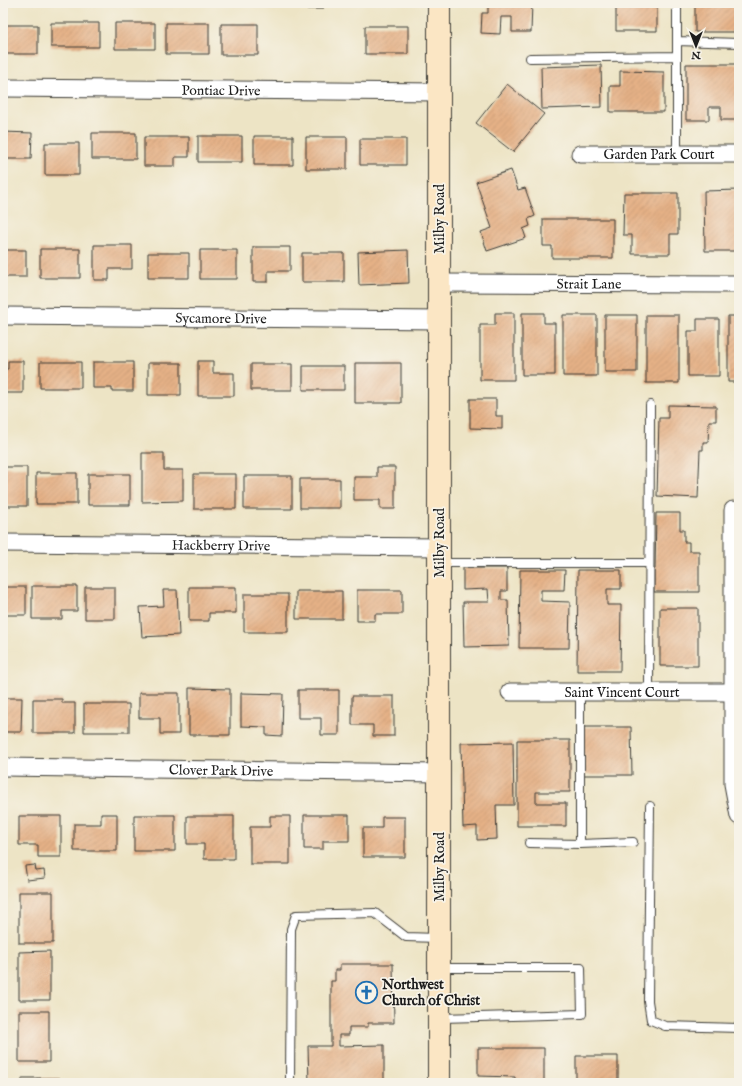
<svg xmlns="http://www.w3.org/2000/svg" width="742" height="1086" viewBox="0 0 742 1086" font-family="'IM FELL English',serif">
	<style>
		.building { fill: url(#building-hatch) }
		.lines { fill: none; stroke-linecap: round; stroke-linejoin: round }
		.lane-casing { stroke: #3b3a35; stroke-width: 10 }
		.street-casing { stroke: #3b3a35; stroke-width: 19 }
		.secondary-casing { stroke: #3b3a35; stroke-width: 24 }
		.lane { stroke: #fff; stroke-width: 8 }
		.street { stroke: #fff; stroke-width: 17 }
		.secondary { stroke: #fbe6c4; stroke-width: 22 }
		.labels { text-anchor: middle; stroke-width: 3.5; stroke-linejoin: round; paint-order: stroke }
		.street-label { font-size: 14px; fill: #1c1c1c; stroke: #f7f3e8 }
		.poi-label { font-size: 14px; font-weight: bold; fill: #1c1c1c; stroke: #f7f3e8; text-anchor: start }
	</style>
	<defs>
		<pattern id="building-hatch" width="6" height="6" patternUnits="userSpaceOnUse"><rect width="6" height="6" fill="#e5b186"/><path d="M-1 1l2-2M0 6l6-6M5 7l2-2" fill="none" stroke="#c49873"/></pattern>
	</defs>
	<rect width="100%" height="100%" fill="#f7f3e8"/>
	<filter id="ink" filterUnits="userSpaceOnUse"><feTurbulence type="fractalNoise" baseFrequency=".025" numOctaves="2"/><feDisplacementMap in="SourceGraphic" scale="8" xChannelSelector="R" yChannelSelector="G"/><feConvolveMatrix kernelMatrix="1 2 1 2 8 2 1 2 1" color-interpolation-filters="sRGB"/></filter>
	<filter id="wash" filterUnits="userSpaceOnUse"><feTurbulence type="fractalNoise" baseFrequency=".012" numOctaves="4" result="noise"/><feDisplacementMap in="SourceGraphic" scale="16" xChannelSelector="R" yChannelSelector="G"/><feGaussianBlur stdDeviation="0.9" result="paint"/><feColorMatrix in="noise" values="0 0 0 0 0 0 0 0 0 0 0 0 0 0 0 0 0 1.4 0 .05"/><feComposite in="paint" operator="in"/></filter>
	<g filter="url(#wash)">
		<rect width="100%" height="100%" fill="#ede4c5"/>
		<g id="blocks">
			<path class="building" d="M304,3h19v6h-19z
				M488,3h44l-1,29h-19v-15h-11l-1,17 -19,-1 1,-20h6z
				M616,3h41v28h-41z
				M695,3h40v29h-40z
				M51,23h48v24h-48z
				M115,23h40v26h-40z
				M166,23h43v31h-43z
				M221,24h37v31h-37z
				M3,25h35v29h-35z
				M365,26h43v28h-43z
				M686,64h53v56h-18v-13h-12v13h-23z
				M601,65l1,42 -60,2 -1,-42z
				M620,71l44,1v40h-54v-26h10z
				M507,84l37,30 -31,38 -37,-29z
				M3,132l29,1 -1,26h-28z
				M92,133h44v26h-44z
				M198,136h44v26h-44z
				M254,136h39v29h-39z
				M144,137h45v20h-14v9h-31z
				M306,137h41v32h-41z
				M360,139h46v26h-46z
				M45,143h34v32h-34z
				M511,170l7,20 7,-2 10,28 -7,3 2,7 -7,3 3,9 -39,13 -6,-19 11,-4 -16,-46z
				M739,190v61h-34l-1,-60z
				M624,193h54v41h-8v20h-38v-19h-9z
				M543,219h70v39h-61v-12h-9z
				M94,245h38v24h-23v11h-15z
				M253,247h37v24h-22v11h-15z
				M40,249h40v29h-40z
				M3,250h23v27h-23z
				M200,250h37v29h-37z
				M408,250l1,33 -50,2 -1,-33z
				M148,253h41v25h-41z
				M302,253h42v29h-42z
				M495,313h19v67h-34v-55h15z
				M522,313h22v10h11v52h-33z
				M563,315h34v61h-34z
				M605,315h32v57h-32z
				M646,315h33v68h-33z
				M728,316h11v66h-11z
				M697,319h22v57h-31v-45h9z
				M8,361h15v32h-20v-24h5z
				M198,361h15v12h21v23h-36z
				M40,362h41v26h-41z
				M93,362h40v29h-21v-3h-19z
				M148,363h33v32h-33z
				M355,363h46v40h-46z
				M251,364h41v26h-41z
				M303,366h41v24h-41z
				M470,399h26v17h6v13l-32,-1z
				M668,405l48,1v15h-7l-1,21h-5v8h-3l-2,48 -41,-2 2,-78h9z
				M142,453h22v17h19v31l-41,1z
				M4,467h23v39h-24v-25h1z
				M377,467h18v42h-15v-9h-26v-23h23z
				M36,473h41v31h-41z
				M88,474h42v31h-42z
				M194,474h42v35h-42z
				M244,476h48v33h-48z
				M300,479h40v29h-40z
				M656,513h24v17h4v12h5v9h10v41h-45v-23h1z
				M463,568h44v23h-6v9h7l1,46 -45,1 -1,-45h26l-1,-13 -25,1z
				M520,570h45l-1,20h-23v11l29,1 -1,46h-50z
				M578,570h43v19h-14v16h14l-1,66h-43z
				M32,586h45v25h-15v8h-30z
				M3,587h23v28h-23z
				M85,587h30v32h-30z
				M189,587h47v26h-27v8h-20z
				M163,590h14l2,45 -37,2 -2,-30 24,-1z
				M357,590h45v24h-27v7h-18z
				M296,591h46v28h-46z
				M244,594h44v38h-44z
				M660,608h38v58h-38z
				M189,688l41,1v46h-41z
				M298,690h41v45h-18v-17h-23z
				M139,693h40v41h-19v-16h-21z
				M241,693l42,1 -1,42 -16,-1v-8l-25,-1z
				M352,696h42v40h-21v-11h-21z
				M3,698h19l-1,34h-18z
				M33,699h29v4h13v30h-42z
				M84,704h45v28h-45z
				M583,727h48l1,48h-48z
				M517,740h53v52h-34v11h30v23h-49z
				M513,742l1,63h-18l1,34 -20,1v-14l-14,1 -2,-84z
				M101,814h16v37h-43v-27h27z
				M134,815h41v36h-41z
				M304,815h45v26h-26v8h-19z
				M19,816h42v41h-23v-12h-19z
				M187,816h47v43h-30v-15h-17z
				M270,816h20v48h-40v-37h20z
				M382,817h23v40h-42v-29h19z
				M35,865l1,6 8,-1 1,8 -18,2 -2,-14z
				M19,892h34v51h-34z
				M50,951v49h-31v-48z
				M340,964h53l1,59h-26v4h-19v8h-10v11l45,-1v38h-75l-1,-37h23v-65h4v-11h5z
				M19,1011h30v51h-30z
				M478,1048h66v35h-29v-6l-37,-1z
				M576,1056h42v27h-42z
				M22,1078h38v5h-38z"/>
		</g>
	</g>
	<g filter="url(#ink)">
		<use href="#blocks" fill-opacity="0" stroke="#3b3a35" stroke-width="1"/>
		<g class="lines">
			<defs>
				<path id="lane" d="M677,3v151
					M677,41l62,2
					M530,58l147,-2
					M440,563h209
					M580,692v152
					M649,692l1,-287
					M650,806l-2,195 3,19 14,6 74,2
					M529,843l51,1 53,-2
					M440,968h141l1,46 -141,4
					M290,1083l1,-154 5,-14 79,-2 31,24 32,1"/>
				<g id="street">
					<path id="s1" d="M3,88l436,4"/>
					<path id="s2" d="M580,154h159"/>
					<path id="s3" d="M439,283l300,1"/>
					<path id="s4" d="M3,316l436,4"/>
					<path d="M733,510v274l6,32"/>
					<path id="s5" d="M3,543l436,4"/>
					<path id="s6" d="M510,692h223"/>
					<path id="s7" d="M3,767l436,6"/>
				</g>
				<path id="secondary" d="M439,1083v-1080"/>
			</defs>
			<use href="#lane" class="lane-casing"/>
			<use href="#street" class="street-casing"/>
			<use href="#secondary" class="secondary-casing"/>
			<use href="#lane" class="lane"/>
			<use href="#street" class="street"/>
			<use href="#secondary" class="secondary"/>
		</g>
	</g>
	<defs>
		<symbol id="church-ring" viewBox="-11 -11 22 22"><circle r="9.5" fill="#f7f3e8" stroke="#1f6fb2" stroke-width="1.5"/><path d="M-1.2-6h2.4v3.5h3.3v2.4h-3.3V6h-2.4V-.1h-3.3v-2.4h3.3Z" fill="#1f6fb2"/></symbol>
	</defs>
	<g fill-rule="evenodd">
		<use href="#church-ring" x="354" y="980" width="25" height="25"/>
	</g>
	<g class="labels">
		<g class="street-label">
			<text dy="5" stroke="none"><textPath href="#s1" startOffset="218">Pontiac Drive</textPath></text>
			<text dy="5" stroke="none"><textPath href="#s2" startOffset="79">Garden Park Court</textPath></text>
			<text transform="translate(439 219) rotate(-90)" y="5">Milby Road</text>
			<text dy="5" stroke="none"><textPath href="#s3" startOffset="150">Strait Lane</textPath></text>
			<text dy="5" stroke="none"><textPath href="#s4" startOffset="218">Sycamore Drive</textPath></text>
			<text transform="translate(439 543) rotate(-90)" y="5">Milby Road</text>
			<text dy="5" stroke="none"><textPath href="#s5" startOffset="218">Hackberry Drive</textPath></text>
			<text dy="5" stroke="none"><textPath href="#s6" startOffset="112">Saint Vincent Court</textPath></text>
			<text dy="5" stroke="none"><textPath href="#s7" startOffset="218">Clover Park Drive</textPath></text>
			<text transform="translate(439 867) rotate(-90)" y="5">Milby Road</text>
		</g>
		<g class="poi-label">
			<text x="382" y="989">Northwest<tspan x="382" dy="16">Church of Christ</tspan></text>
		</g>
	</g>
	<rect width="742" height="1086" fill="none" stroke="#f7f3e8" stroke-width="16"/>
	<g transform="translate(696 46) rotate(180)" stroke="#f7f3e8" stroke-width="3" paint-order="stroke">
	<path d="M0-3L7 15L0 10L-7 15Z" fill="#1c1c1c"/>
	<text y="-6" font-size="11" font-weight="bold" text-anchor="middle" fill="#1c1c1c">N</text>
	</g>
</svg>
